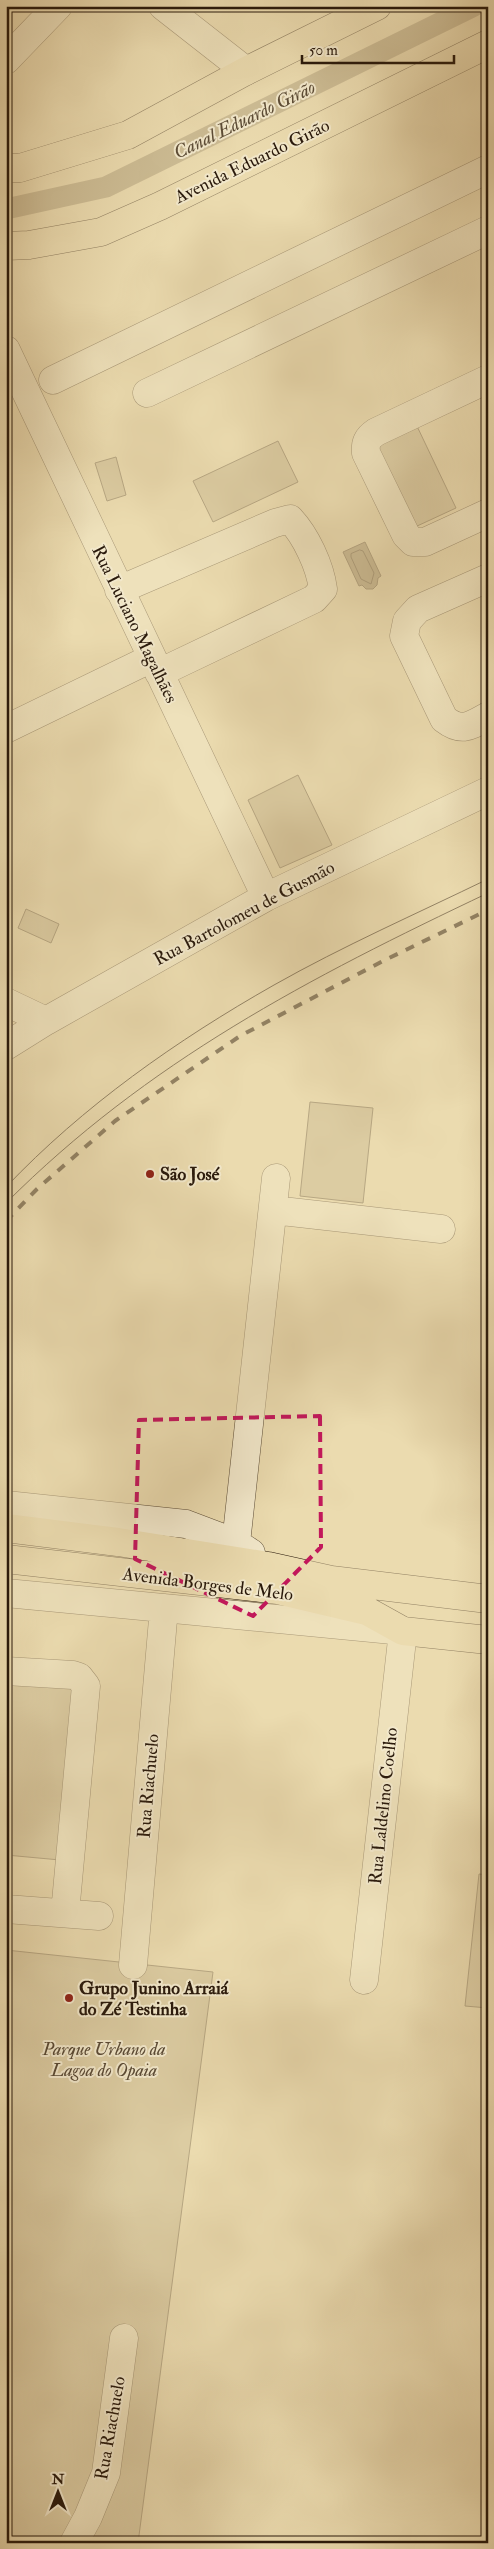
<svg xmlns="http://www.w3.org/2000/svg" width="494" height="2549" viewBox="0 0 494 2549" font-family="'IM FELL Double Pica',serif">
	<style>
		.green { fill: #caba93; stroke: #7a6a4f }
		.water { fill: #a99977; stroke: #76664c }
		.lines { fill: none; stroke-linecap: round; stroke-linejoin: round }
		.shore { stroke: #695941; stroke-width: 1 }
		.canal { stroke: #a99977; stroke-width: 21 }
		.minor-casing { stroke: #5a4a34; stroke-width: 29 }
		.major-casing { stroke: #29190b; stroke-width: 29 }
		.minor { stroke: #f2e8cb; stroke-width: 28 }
		.major { stroke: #ebdbaf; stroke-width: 28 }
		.tram { stroke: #29190b; stroke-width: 1 }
		.rail { stroke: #29190b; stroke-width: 4; stroke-dasharray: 9 9; stroke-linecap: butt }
		.marked { fill: none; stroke: #c2185b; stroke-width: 4; stroke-dasharray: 10 6; stroke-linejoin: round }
		.poi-dot { fill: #8f2418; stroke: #f2e8cb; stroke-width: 2 }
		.labels { text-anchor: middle; stroke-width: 4; stroke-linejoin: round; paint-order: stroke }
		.street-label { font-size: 18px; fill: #29190b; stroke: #f2e8cb }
		.poi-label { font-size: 18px; font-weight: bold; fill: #29190b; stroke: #f2e8cb; text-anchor: start }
		.park-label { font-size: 18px; font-style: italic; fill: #594934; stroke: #f2e8cb }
		.water-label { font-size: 19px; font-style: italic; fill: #5c4c36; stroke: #f2e8cb }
	</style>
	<rect width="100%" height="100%" fill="#ebdbaf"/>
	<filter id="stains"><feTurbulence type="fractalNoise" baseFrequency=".004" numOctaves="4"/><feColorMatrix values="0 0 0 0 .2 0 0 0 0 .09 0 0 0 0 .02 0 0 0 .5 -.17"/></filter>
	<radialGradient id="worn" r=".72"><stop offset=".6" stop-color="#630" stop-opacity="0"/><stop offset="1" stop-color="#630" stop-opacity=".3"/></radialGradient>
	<path class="green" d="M415,422l41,86 -41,19 -40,-86z
		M278,441l20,41 -85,40 -20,-41z
		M116,457l10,38 -19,6 -12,-38z
		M298,775l34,70 -52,23 -32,-68z
		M26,909l33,15 -8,19 -33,-15z
		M310,1102l63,6 -10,95 -63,-7z
		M6,1678l71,5 -17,177 -54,-5z
		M479,1874l9,1v133l-23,-2z
		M6,1950l207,22 -75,571h-132z"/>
	<path class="water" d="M365,542l16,34 -3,2 -1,7 -4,4h-7l-4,-4 -3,1 -16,-34z"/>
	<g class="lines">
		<path class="shore" d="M360,550l3,1 11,22 -3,11 -10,-5 -10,-22v-3z"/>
		<path class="canal" d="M6,209l100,-22 368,-181"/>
		<defs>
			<path id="minor" d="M163,6l83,65
				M6,60l52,-54
				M6,350l260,547
				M488,379l-112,53c-9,6 -11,11 -10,21l40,82 7,7h12l63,-29
				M53,380l435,-211
				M147,393l341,-163
				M488,578l-70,31 -11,12 -3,15 40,83c18,14 26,7 44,-3
				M119,590l156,-67 15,-4c16,17 30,47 33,70l-9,10 -155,74
				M6,729l146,-71
				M6,1002l40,19
				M6,1046l40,-25 220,-124 222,-106
				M273,1210l168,19
				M6,1505l180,19 50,19 15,10
				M236,1543l40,-365
				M6,1593l397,38 -39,349
				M6,1671l67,4 6,2 7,9 -21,227
				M6,1909l93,7
				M133,1965l31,-357
				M74,2543l14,-26 18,-44 18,-135"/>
			<path id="major" d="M6,168h14l108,-33 118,-64 131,-65
				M6,246l23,-1 72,-13 59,-26 328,-162
				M6,1528l112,14 150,24 63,14 157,19
				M6,1559l272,31 89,21 36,20 85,9"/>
		</defs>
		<use href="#minor" class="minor-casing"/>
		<use href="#major" class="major-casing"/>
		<use href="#minor" class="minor"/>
		<use href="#major" class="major"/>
		<path class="tram" d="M6,1187c77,-81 171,-147 268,-202 69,-39 142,-71 214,-106
			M6,1203c142,-142 303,-225 482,-310"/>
		<path class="rail" d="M6,1221l31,-32 78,-68 125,-85 143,-75 105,-51"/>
	</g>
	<path d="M0 0H494V2549H0ZM320,1416l1,131 -68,69 -118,-57 4,-139z" fill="#ebdbaf" fill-opacity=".55" fill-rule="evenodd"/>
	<path class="marked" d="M320,1416l1,131 -68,69 -118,-57 4,-139z"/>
	<g class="poi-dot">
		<circle cx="150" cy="1174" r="5"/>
		<circle cx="69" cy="1998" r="5"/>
	</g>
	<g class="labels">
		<g class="street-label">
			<text transform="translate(252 161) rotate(-26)" y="6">Avenida Eduardo Girão</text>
			<text transform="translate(135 624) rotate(64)" y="6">Rua Luciano Magalhães</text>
			<text transform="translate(244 913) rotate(-28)" y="6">Rua Bartolomeu de Gusmão</text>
			<text transform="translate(208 1584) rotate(7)" y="6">Avenida Borges de Melo</text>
			<text transform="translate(148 1786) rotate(-85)" y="6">Rua Riachuelo</text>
			<text transform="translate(383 1806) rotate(-84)" y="6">Rua Laldelino Coelho</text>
			<text transform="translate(110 2428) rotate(-80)" y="6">Rua Riachuelo</text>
		</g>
		<g class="poi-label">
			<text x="160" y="1180">São José</text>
			<text x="79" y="1994">Grupo Junino Arraiá<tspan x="79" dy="21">do Zé Testinha</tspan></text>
		</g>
		<g class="park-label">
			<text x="104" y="2055">Parque Urbano da<tspan x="104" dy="21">Lagoa do Opaia</tspan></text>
		</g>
		<g class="water-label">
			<text transform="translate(244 119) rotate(-26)" y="7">Canal Eduardo Girão</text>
		</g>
	</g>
	<rect width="494" height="2549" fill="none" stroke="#ebdbaf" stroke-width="25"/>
	<rect x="8" y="8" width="479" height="2534" fill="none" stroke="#29190b" stroke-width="2.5"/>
	<rect x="12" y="12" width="469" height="2524" fill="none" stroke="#29190b"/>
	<g transform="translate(58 2492)" stroke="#f2e8cb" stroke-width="4" paint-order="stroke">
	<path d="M0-4L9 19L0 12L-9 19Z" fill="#29190b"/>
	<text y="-8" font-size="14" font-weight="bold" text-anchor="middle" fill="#29190b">N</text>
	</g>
	<path d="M302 55v8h152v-8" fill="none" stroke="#29190b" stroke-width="2.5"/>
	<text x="309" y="55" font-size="15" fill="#29190b" stroke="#f2e8cb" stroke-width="4" paint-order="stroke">50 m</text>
	<rect width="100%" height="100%" filter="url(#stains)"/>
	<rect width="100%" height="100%" fill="url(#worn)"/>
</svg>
